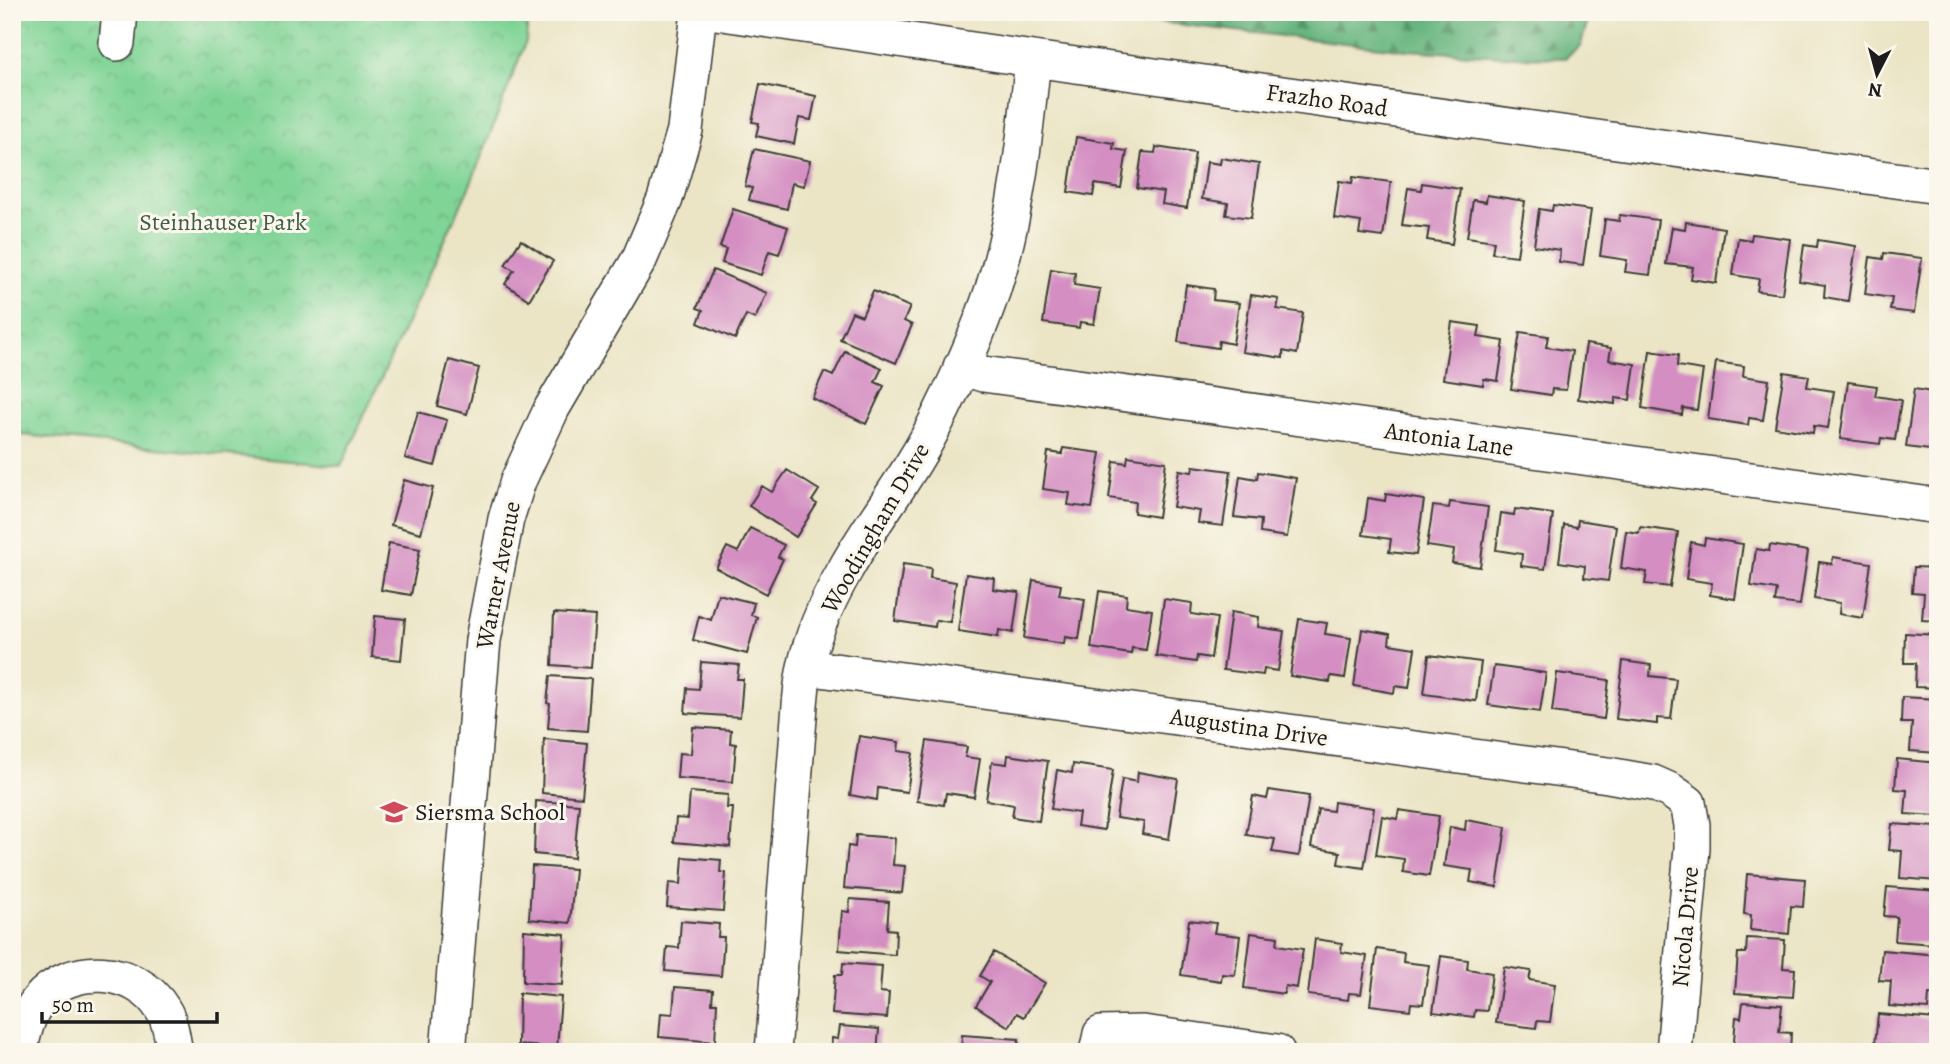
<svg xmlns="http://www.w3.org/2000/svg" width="1950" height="1064" viewBox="0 0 1950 1064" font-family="Alegreya,serif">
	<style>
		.forest { fill: url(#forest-firs); stroke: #42694e; stroke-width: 2 }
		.park { fill: url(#park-crowns); stroke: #4e7859; stroke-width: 2 }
		.building { fill: #d48ec2 }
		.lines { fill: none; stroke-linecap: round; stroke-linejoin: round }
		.minor-casing { stroke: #3b3a36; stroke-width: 38 }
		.minor { stroke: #fff; stroke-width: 35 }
		.labels { text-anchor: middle; stroke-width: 6; stroke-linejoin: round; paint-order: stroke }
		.street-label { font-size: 24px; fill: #1c1c1c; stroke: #fbf7ec }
		.park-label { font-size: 24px; fill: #3f5c47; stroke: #fbf7ec }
		.poi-label { font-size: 24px; fill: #1c1c1c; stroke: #fbf7ec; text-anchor: start }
	</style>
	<defs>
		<pattern id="forest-firs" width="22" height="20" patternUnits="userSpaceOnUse" patternTransform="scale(1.75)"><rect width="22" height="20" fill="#68b67f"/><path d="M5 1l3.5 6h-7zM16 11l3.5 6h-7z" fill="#559367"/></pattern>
		<pattern id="park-crowns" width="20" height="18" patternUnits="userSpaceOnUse" patternTransform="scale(1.75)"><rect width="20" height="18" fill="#80d496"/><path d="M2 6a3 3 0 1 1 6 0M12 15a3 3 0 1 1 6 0" fill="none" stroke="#6eb581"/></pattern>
	</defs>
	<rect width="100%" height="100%" fill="#fbf7ec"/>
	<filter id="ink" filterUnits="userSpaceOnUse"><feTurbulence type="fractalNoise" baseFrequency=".0143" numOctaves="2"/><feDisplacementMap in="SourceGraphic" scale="14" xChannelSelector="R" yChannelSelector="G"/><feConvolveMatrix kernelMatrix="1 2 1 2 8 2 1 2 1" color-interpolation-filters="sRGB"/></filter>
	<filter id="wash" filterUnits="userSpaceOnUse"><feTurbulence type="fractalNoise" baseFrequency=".00686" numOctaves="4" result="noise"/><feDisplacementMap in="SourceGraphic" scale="28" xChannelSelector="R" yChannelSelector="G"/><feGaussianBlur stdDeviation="1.57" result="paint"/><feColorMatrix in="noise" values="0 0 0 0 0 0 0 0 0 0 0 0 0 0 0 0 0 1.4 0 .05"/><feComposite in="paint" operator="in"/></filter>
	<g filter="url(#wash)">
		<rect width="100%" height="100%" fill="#ebe5c6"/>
		<path class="forest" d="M1066,12h524l-9,33 -16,13 -47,-1 -111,-7z"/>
		<path class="park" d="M12,12h462l54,4 -2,25 -55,142 -130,283 -329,-32z"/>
		<g id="blocks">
			<path class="building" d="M760,84l56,12 -5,24 -12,-2 -5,26 -38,-8 3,-13 -7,-1z
				M1076,137l38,6 -1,6 14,2 -6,37 -26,-4 -2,12 -25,-4z
				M1156,147l39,6 -8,55 -25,-4 2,-12 -27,-4 5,-36 13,1z
				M754,149l56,12 -6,25 -12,-3 -5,26 -38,-9 3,-12 -7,-2z
				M1221,158l38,6 -8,54 -25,-3 2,-12 -26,-4 5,-37 13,2z
				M1353,177l38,5 -8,55 -24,-3 2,-12 -27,-4 5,-37 13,2z
				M1422,183l38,6 -8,55 -25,-4 2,-12 -27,-3 6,-37 13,2z
				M1487,195l38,6 -8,55 -25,-3 2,-12 -27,-4 6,-37 13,2z
				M1553,205l38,5 -8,55 -24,-3 1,-12 -26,-4 5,-37 13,2z
				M733,209l55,18 -9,27 -10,-3 -8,24 -39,-12 4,-14 -6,-2z
				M1620,215l38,5 -8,55 -25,-3 2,-12 -27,-4 5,-37 14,2z
				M1686,222l38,6 -8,55 -25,-4 2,-12 -27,-3 6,-37 13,2z
				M1752,234l38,5 -8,55 -25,-3 2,-12 -26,-4 5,-37 13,2z
				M521,240l32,21 -24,39 -24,-16 9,-14 -9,-5z
				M1818,240l38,6 -8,55 -24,-4 1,-12 -26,-4 5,-36 13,2z
				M1884,253l38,5 -8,55 -24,-3 2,-12 -27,-4 5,-37 13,2z
				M1936,267h2v35h-7z
				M1051,269l24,4 -1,12 26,4 -6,35 -14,-2 -1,6 -36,-5z
				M713,270l54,23 -12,26 -9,-4 -11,24 -37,-16 5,-13 -6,-2z
				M1186,285l28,4 -1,11 26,3 -6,41 -14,-3 -1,7 -40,-6z
				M873,291l37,16 -6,14 8,4 -16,38 -56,-24 12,-27 10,4z
				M1251,295l28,4 -2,10 26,4 -6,41 -14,-3v7l-41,-6z
				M1452,322l28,4 -2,11 26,4 -6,40 -14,-2 -1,6 -40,-6z
				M1520,332l28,4 -2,11 26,4 -6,39 -14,-1 -1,6 -40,-6z
				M1586,344l25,4 -2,12 26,4 -5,36 -15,-2v6l-37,-5z
				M845,351l37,17 -7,14 9,4 -18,38 -54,-26 12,-26 9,4z
				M1650,351l28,4 -1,11 26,4 -6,40 -14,-2 -1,7 -40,-7z
				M449,360l30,8 -12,46 -30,-8z
				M1716,362l28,4 -1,10 26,4 -6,40 -14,-2 -1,7 -40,-6z
				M1784,372l25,4 -2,11 27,4 -6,37 -14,-2 -1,7 -38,-6z
				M1848,382l29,4 -2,10 26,4 -6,40 -14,-2 -1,6 -40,-5z
				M1914,389l24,4v58l-32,-4z
				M418,412l29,8 -12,46 -30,-8z
				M1063,448l38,5 -9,55 -24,-3 2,-12 -27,-4 5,-37 14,2z
				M1128,456l38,6 -8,55 -24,-4 1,-11 -26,-4 5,-37 13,2z
				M1193,466l38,5 -8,55 -25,-3 2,-12 -27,-4 6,-37 13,2z
				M787,470l32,20 -7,11 5,3 -21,33 -47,-31 13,-20 10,6z
				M1258,472l38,6 -9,59 -27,-4 1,-13 -27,-3 6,-41 17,3z
				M404,480l29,8 -12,45 -30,-8z
				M1386,494l38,6 -8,55 -27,-3 2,-13 -28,-4 5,-37 17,3z
				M1450,502l38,5 -8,60 -28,-4 2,-13 -27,-4 6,-40 16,2z
				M1515,509l38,5 -8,55 -24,-3 1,-12 -26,-4 5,-37 13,2z
				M1578,520l38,6 -8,55 -24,-3 1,-12 -26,-4 5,-37 13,2z
				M1640,527l38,5 -8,55 -25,-3 2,-12 -26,-4 5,-37 13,2z
				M750,528l34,17 -6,12 5,2 -17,35 -50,-26 11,-21 11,5z
				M1705,538l38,6 -8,55 -25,-4 2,-12 -26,-4 5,-37 13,3z
				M389,543l31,6 -9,46 -30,-5z
				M1770,545l38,6 -8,54 -25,-3 2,-12 -26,-4 5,-37 13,2z
				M1833,557l38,6 -8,55 -24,-4 1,-11 -26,-4 5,-37 13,2z
				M903,564l28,4 -1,10 26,4 -6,40 -14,-2 -1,7 -40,-6z
				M1914,567l24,1v53l-16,-1 2,-27 -12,-1z
				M966,574l28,4 -1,11 26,3 -6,41 -14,-3 -1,7 -40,-6z
				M1033,580l28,5 -2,10 26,4 -6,40 -14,-2 -1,7 -40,-6z
				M1099,591l28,4 -1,11 26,4 -6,40 -14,-2 -1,6 -40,-6z
				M718,594l36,9 -3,12 6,2 -10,37 -54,-14 6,-24 12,4z
				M1164,599l28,4 -1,11 26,4 -6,40 -14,-2 -1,6 -40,-6z
				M1231,612l28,5 -1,10 26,4 -6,40 -14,-2 -1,6 -40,-5z
				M554,613l41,3 -4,52 -39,-3z
				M375,616l30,3 -4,41 -29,-3z
				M1299,619l28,4 -2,11 26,4 -6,40 -14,-2 -1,6 -40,-6z
				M1362,629l28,5 -1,10 26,4 -6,40 -14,-2 -1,7 -40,-7z
				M1905,633l33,2v53l-23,-1 1,-24h-12z
				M1429,655l52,7 -5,39 -52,-7z
				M1623,661l28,4 -1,11 26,3 -5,40 -14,-1v6l-41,-5z
				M701,662l38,3 -2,14h6l-3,38 -55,-4 2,-25 12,1z
				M1494,666l52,7 -6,39 -52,-7z
				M1557,673l52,7 -5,39 -52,-7z
				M550,676l41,3 -4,52 -39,-3 2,-24 -3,-1z
				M1902,697l36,2v54l-28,-2 2,-28h-11z
				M693,727l38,3 -1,13 6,1 -3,38 -56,-4 2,-25 12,1z
				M859,736l40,6 -1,9 15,2 -6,39 -29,-4 -1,12 -27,-5z
				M544,739l43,4 -5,54 -40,-4z
				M927,741l40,6 -2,10 15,2 -6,38 -28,-4 -2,12 -27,-4z
				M1008,755l40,6 -9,60 -27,-4 2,-12 -28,-5 6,-38 15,2z
				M1897,759l41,4v53l-33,-2 2,-24 -12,-1z
				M1073,764l40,6 -9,60 -27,-4 2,-13 -28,-4 6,-39 15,3z
				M1138,772l40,7 -9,60 -27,-5 2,-12 -28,-4 6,-39 15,3z
				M1269,790l40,6 -10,60 -27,-4 3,-13 -29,-4 7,-39 14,3z
				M690,792l38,3 -1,13h6l-3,39 -56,-5 2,-24 12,1z
				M536,801l43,3 -5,54 -40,-4z
				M1334,802l40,6 -10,60 -26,-4 2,-12 -29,-5 7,-38 15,2z
				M1399,810l40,6 -10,60 -26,-4 1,-13 -28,-4 6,-39 15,3z
				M1466,820l40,7 -9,60 -27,-5 2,-12 -28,-4 6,-39 15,3z
				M1892,824l46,3v54l-38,-3 2,-27 -13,-1z
				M856,835l39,3 -2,27 12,1 -3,27 -58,-5 4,-42 7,1z
				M683,857l38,3 -1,12 6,1 -3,38 -56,-4 2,-24 12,1z
				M532,866l43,3 -5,54 -41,-4z
				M1747,874l58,5 -2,28 -12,-1 -2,28 -39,-4 1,-15 -7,-1z
				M1887,887l51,4v39h-3l-2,14 -38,-3 2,-24 -13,-1z
				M850,899l39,3 -2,27 9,1 -1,25 -56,-5 3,-39 7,1z
				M1189,920l27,3 -2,10 26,3 -5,39 -13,-1 -1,7 -40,-6z
				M681,921l38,3 -1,13h6l-3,39 -56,-5 2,-24 12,1z
				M524,930l41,4 -3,51 -39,-3z
				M1251,933l27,4 -1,8 26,4 -6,39 -12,-2 -1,8 -40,-6z
				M1747,938l38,2 -2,28 12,1 -2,28 -58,-4 3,-40h8z
				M1315,939l27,4 -1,9 26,4 -6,38 -12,-1 -1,7 -40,-5z
				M1377,949l27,4 -1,9 26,3 -6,39 -12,-1 -1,7 -40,-5z
				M1882,950l56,5 -1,40 -8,-1 -1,15 -39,-3 2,-25 -12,-1z
				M994,952l51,31 -21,34 -7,-4 -8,14 -33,-21 14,-24 -10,-6z
				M1441,956l27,4 -1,9 25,4 -5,38 -12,-1 -1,7 -41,-5z
				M843,963l39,3 -2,26 9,1 -2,25 -55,-4 3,-39h7z
				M1504,967l27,4 -2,9 26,4 -5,38 -13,-1 -1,7 -40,-5z
				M675,987l38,3 -1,13h5l-2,39 -56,-5 2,-24 12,1z
				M519,993l42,4 -4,51 -39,-3z
				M1743,1002l39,3 -3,27 12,1 -1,19h-57l3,-35 5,1z
				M1878,1014l58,5 -2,33h-47l1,-7 -13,-1z
				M840,1026l39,3 -2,23h-46l1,-14 6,1z
				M962,1035l57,4 -1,13h-57z"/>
		</g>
	</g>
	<g filter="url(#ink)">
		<use href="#blocks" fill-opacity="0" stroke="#3b3a36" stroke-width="2"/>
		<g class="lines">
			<defs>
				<path id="minor" d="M716,12l317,47 905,127
					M117,43l3,-31
					M961,367l22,7 955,132
					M805,667l803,108 45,8 18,8 17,12 4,22v23l-18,204
					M19,1052c4,-17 8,-37 19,-51 32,-39 99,-35 125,9 8,12 9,28 12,42
					M448,1052l35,-412 23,-121 12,-38 34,-73 87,-148 26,-61 20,-69 14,-118
					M773,1052l27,-347c1,-12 2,-25 5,-37 7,-34 23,-68 40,-98 26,-48 62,-90 87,-140 23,-45 45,-93 61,-141 24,-74 32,-153 40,-230
					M1097,1052l4,-18 42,-1 134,19"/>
			</defs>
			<use href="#minor" class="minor-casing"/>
			<use href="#minor" class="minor"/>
		</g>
	</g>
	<defs>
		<symbol id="school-bare" viewBox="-9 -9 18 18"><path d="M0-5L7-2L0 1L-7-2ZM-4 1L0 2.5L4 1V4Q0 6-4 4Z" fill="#d1495b" stroke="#fbf7ec" stroke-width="2.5" paint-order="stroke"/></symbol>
	</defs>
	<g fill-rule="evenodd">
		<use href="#school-bare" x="375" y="793" width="38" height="38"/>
	</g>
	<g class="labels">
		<g class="street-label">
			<text transform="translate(1327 100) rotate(8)" y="8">Frazho Road</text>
			<text transform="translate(1449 439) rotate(8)" y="8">Antonia Lane</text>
			<text transform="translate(875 528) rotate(-60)" y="8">Woodingham Drive</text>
			<text transform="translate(498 575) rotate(-79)" y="8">Warner Avenue</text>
			<text transform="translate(1249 727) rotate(8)" y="8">Augustina Drive</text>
			<text transform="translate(1685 927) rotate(-85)" y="8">Nicola Drive</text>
		</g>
		<g class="park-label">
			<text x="223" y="230">Steinhauser Park</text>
		</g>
		<g class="poi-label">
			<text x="415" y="820">Siersma School</text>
		</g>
	</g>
	<rect width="1950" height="1064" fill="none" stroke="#fbf7ec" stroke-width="42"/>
	<g transform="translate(1877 74) rotate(186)" stroke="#fbf7ec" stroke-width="5" paint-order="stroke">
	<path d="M0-5L12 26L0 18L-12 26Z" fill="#1c1c1c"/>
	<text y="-10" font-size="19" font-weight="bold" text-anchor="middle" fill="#1c1c1c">N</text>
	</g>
	<path d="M42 1012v10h175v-10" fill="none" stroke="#1c1c1c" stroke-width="3.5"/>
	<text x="52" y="1012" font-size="21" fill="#1c1c1c" stroke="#fbf7ec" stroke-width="5" paint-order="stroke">50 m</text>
</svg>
